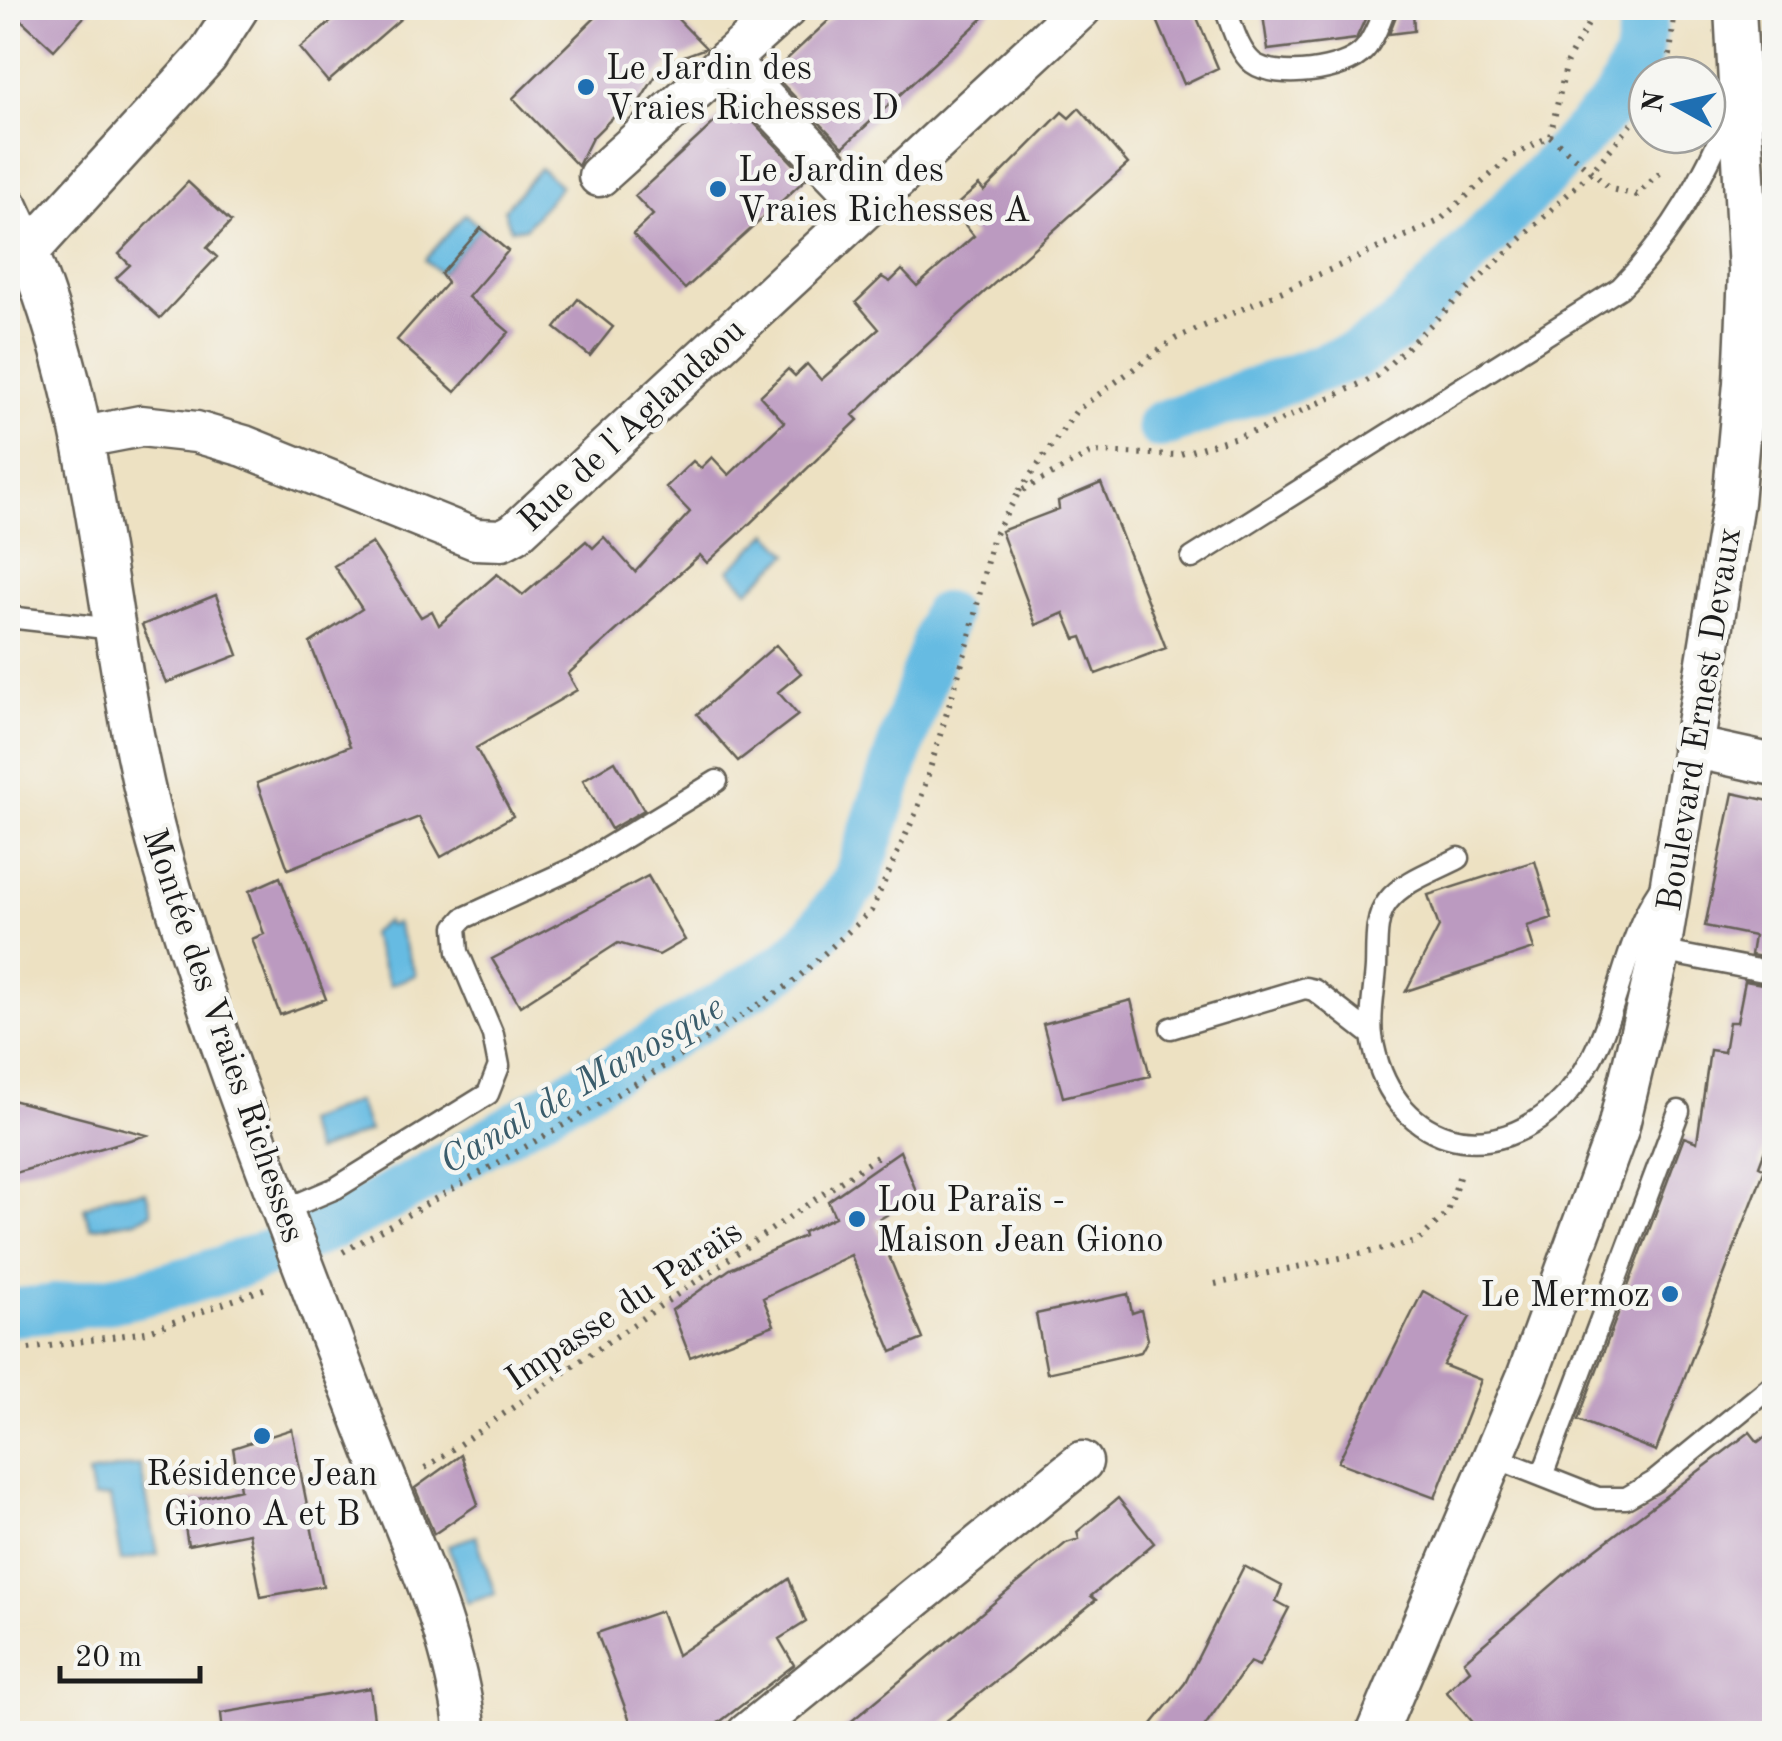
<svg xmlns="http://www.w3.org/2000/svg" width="1782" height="1741" viewBox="0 0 1782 1741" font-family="'Old Standard TT',serif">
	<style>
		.water { fill: #66bbe2; stroke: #416c7f; stroke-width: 2.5 }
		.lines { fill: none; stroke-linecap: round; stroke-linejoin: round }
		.canal { stroke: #66bbe2; stroke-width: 48 }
		.building { fill: #bb9ac0 }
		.lane-casing { stroke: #656156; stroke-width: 25 }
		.street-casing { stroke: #656156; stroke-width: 45 }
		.path { stroke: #656156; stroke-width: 6; stroke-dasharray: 2.5 8; stroke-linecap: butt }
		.lane { stroke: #fff; stroke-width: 20 }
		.street { stroke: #fff; stroke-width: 40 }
		.poi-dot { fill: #1f6fb2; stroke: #f6f6f2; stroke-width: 4 }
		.labels { text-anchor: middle; stroke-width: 9; stroke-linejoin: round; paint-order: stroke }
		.poi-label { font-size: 35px; fill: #1c1c1c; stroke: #f6f6f2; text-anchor: start }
		.street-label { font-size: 35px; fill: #1c1c1c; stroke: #f6f6f2 }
		.water-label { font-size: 38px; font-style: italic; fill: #3a5c6b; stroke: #f6f6f2 }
	</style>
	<rect width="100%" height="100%" fill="#f6f6f2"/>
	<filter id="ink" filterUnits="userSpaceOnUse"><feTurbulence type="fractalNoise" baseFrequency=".01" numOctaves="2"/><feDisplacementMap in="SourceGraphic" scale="20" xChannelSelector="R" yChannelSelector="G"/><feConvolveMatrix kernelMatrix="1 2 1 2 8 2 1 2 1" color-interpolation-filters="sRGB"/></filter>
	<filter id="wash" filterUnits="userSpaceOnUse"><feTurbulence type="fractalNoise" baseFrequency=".0048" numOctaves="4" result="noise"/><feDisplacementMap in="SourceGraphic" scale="40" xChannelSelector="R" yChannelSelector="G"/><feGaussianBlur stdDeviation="2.25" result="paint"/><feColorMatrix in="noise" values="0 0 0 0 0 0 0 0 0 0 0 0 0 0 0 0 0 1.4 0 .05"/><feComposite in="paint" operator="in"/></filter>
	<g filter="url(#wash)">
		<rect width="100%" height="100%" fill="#ede1c2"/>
		<path class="water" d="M540,168l21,18 -36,42 -14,1 -7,-19z
			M465,214l16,14 -40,46 -16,-14z
			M769,533l20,21 -41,36 -19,-20z
			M386,921l2,5 8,-3 20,52 -26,10 -20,-51z
			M357,1101l12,30 -54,21 -11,-30z
			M146,1191l6,22 -15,7 -46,8 -7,-20 28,-13z
			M140,1465l18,89 -37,7 -11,-64 -17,1 -5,-24z
			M476,1536l19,58 -28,9 -19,-58z"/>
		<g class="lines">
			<path class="canal" d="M1160,425l196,-70 42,-27 219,-229 21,-43 8,-48
				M8,1313c221,-17 367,-104 553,-214 77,-45 155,-88 229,-137l23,-23 43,-58 88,-265"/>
		</g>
		<g id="blocks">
			<path class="building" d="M8,8h84l-38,42z
				M347,8h66l-85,74 -28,-34z
				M605,8h62l39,40 -33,12 -18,17 -17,27 -27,15 -19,19 -14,28 -65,-68z
				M842,8h152l-151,139 -71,-74z
				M1152,8h41l25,60 -34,16z
				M1262,8h108l-14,31 -88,11z
				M1399,8h14l1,23 -25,3z
				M735,103l72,75 -122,111 -52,-55 20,-19 -18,-19z
				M1079,108l49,56 -178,159 -97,92 5,5 -114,109 -37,34 -7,-8 -132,119 9,16 -101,58 37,68 -72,41 -22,-40 -131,52 -31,-86 93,-37 -40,-103 52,-34 -28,-43 38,-23 49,74 11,-6 7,14 58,-51 26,21 63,-54 7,7 11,-11 31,35 55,-60 -24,-25 27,-26 8,7 11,-11 17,18 55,-53 -24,-26 28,-27 7,7 12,-12 14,16 58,-51 -23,-27 26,-25 8,5 12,-12 15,16 57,-50 -22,-27 27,-24 5,6 78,-79 7,6z
				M188,182l43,40 -24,26 10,9 -57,61 -44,-40 14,-13 -11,-11z
				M481,228l27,23 -40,46 41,35 -54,60 -58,-52 50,-57 -6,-9z
				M578,299l35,28 -23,29 -35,-28z
				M1101,483l65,165 -70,26 -14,-37 -7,2 -11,-26 -28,12 -35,-94 58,-22 -1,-8z
				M216,595l22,60 -72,28 -24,-58z
				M776,645l25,28 -23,19 20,23 -60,46 -41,-47z
				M615,761l29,49 -33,19 -28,-49z
				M1733,793l41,9v157l-23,-4 3,-19 -49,-10z
				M1535,861l17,57 -25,8 7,23 -128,42 33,-64 -11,-32z
				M648,876l37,64 -26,15 -41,-12 -98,63 -28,-47z
				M280,877l46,122 -46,16 -28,-76 12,-5 -15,-43z
				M1745,981l29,5v140l-15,40 6,3 -109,282 -78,-31 106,-283 13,5 13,-92 14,2 5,-30h8z
				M1131,1000l19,76 -87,21 -20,-73z
				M8,1099l139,36 -139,40z
				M900,1151l18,45 -43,26 48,117 -31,13 -41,-97 -88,43 11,27 -84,32 -18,-47 58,-41 74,-33 -1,-4 32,-15 -7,-16z
				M1423,1291l47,26 -27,48 38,15 -46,118 -97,-36z
				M1128,1294l4,19 9,-3 7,29 -7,13 -94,21 -11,-59z
				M292,1429l31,157 -62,11 -12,-64 -61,12 -7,-42 59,-14 -7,-41z
				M1774,1430v304h-291l-37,-43 24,-21 -6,-9 111,-96 175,-133 8,10z
				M461,1455l17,49 -44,30 -19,-46z
				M1118,1498l36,45 -63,53 5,4 -166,134h-94l230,-191 13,-4 -2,-7z
				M1244,1566l38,20 -6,15 13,7 -30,58 -9,-4 -51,72h-55l41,-51z
				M789,1579l17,43 -27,17 15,26 -90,69h-69l-38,-101 64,-22 16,44z
				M370,1688l6,46h-153l-2,-21z"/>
		</g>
	</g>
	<g filter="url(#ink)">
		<use href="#blocks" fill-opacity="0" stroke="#656156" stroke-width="2.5"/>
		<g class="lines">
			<defs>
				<path id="lane" d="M1225,8c7,17 13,43 28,55 23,17 92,9 111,-13 10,-11 16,-29 21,-42
					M1751,370l23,38
					M1192,558l428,-270c51,-51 84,-111 112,-178
					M8,617l106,12
					M1459,858c-22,12 -56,23 -71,43 -14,17 -11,45 -12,66 -1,21 -7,47 -4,69 16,109 121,140 194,59 53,-58 51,-144 94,-207
					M1660,951l114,22
					M1171,1028l134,-40 9,2 58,45
					M284,1210l52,-22 152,-94 11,-28 -6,-31 -35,-83 -2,-25 8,-9 110,-50 143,-87
					M1494,1457l104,41h28l28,-16 120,-98
					M1542,1476l137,-365"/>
				<path id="street" d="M727,60l140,147
					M599,176l187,-168
					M8,207c100,208 92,443 157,662 56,193 133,380 204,568 37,96 86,193 97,297
					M29,251l178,-195 31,-48
					M84,437l57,-11 55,6 48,14 231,93 27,1 13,-7 566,-525
					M1692,747l82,18
					M747,1734l335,-272
					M1376,1734l151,-357 91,-248 42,-178 73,-449 11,-119 5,-111 -14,-264"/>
			</defs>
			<use href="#lane" class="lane-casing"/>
			<use href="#street" class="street-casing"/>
			<path class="path" d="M1662,75l8,-20 5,-47
				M1550,136l61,53 26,6 25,-24
				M1019,491l58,-81 98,-71 264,-118 69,-62 42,-23 17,-74 30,-54
				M343,1252l309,-178 140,-91 79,-72 47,-103 51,-168 23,-101 27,-47 74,-40 84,3 86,-26 114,-53 214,-204 56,-66
				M1215,1284l202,-42 31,-30 13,-41
				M8,1352l138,-20 123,-45
				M425,1468l456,-314"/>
			<use href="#lane" class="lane"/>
			<use href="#street" class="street"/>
		</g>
	</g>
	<g class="poi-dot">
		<circle cx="586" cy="87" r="10"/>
		<circle cx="718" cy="189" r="10"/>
		<circle cx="857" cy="1219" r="10"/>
		<circle cx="1670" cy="1294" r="10"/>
		<circle cx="262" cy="1436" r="10"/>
	</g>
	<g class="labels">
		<g class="poi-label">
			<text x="606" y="79">Le Jardin des<tspan x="606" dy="40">Vraies Richesses D</tspan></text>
			<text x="738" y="181">Le Jardin des<tspan x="738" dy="40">Vraies Richesses A</tspan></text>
			<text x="877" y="1211">Lou Paraïs -<tspan x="877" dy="40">Maison Jean Giono</tspan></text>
			<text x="1650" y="1306" text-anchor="end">Le Mermoz</text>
			<text x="262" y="1485" text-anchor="middle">Résidence Jean<tspan x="262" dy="40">Giono A et B</tspan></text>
		</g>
		<g class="street-label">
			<text transform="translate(631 424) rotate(-43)" y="12">Rue de l'Aglandaou</text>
			<text transform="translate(1698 719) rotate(-81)" y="12">Boulevard Ernest Devaux</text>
			<text transform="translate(225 1035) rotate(71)" y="12">Montée des Vraies Richesses</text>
			<text transform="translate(623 1304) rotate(-34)" y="12">Impasse du Paraïs</text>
		</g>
		<g class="water-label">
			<text transform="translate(581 1083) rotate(-30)" y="13">Canal de Manosque</text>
		</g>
	</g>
	<rect width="1782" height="1741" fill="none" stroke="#f6f6f2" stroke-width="40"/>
	<g transform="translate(1677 105) rotate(278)"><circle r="48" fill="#f6f6f2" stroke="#9f9f9c" stroke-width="2.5"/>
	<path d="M0-8L18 38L0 25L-18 38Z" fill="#1f6fb2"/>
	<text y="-15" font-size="28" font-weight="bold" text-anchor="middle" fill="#1c1c1c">N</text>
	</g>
	<path d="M60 1666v15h140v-15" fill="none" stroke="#1c1c1c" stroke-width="5"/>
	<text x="75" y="1666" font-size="30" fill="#1c1c1c" stroke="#f6f6f2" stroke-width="8" paint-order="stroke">20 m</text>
</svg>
